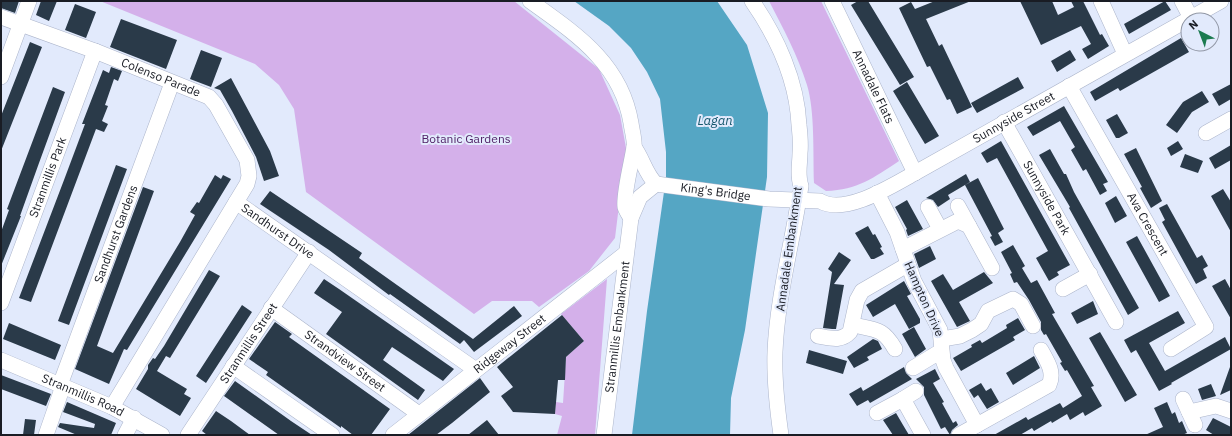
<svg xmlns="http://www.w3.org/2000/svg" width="1232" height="436" viewBox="0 0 1232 436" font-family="'IBM Plex Sans',sans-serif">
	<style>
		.green { fill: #d4b0ea }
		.water { fill: #55a6c4 }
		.building { fill: #2a3a49 }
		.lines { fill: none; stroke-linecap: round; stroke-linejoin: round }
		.minor-casing { stroke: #acb5cb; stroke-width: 16 }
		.minor { stroke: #fff; stroke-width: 15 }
		.labels { text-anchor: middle; stroke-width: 4; stroke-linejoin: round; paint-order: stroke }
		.street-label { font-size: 12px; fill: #191c24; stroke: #e2eafc }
		.park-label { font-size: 12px; fill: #502267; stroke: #e2eafc }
		.water-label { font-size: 13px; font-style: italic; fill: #18596f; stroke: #e2eafc }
	</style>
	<rect width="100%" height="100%" fill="#e2eafc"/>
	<path class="green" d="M100,1h414l85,68 21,46 6,33 -11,90 -26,33 -50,36 -7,-6h-40l-18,13 -168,-122 -12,-83 -15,-24 -24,-21z
		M769,1h52l78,160c-26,17 -41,29 -73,30l-12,-8c-1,-29 1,-72 -7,-98 -9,-29 -24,-57 -38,-84z
		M607,279l-12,156h-38l5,-19 -7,-2 1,-12 7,1 3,-46 18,-16 -23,-27z"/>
	<path class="water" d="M574,1h143l30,44 21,68 -1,64 -22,153 -14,68 -1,37h-98l15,-124 19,-133v-26l-6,-53 -13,-27 -16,-24 -22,-22z"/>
	<path class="building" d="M2,1h17l-4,12 -14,-5z
		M41,1h16l-8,20 -13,-6z
		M858,1h10l46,76 -14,8 -49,-80z
		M935,1h36l-45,18 13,27 3,-2 30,63 -15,7 -7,-15 -3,1 -17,-34 -3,1 -28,-59 12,-6 4,7z
		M1020,1h32l6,14 16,-8 -3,-6h12l17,34 2,-1 7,12 -21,13 -6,-10 9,-5 -10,-18 -40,19z
		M1165,1l6,9 -42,24 -5,-10z
		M75,4l21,8 -10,26 -21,-8z
		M121,19l56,21 -11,29 -56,-22z
		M1181,38l8,14 -69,39 -2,-3 -23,13 -5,-9z
		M30,42l12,5 -41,104v-35z
		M201,50l21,8 -11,29 -21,-8z
		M1070,50l6,10 -19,12 -6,-11z
		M111,67l11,4 -4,10 -4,-2 -9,26 3,1 -6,15 6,3 -4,8 -8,-3 -65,173 -12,-4 45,-118 21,-56h-3l21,-54 6,3z
		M1018,77l6,11 -47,25 -6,-10z
		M231,78l39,73 9,25 -15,5 -8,-24 -24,-46 -12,-21 -6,-2z
		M907,82l32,54 -14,8 -32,-53z
		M1231,84v15l-12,7 -7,-12z
		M53,87l12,5 -26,71 -19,53h1l-20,50v-34l8,-22 -2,-1z
		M1202,91l7,11 -17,10 -15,21 -11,-8 17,-23z
		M1064,106l44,76 -5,2 4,7 -7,4 -14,-26 -3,2 -12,-21 4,-3 -15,-26 -27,15 -6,-9z
		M1117,114l11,19 -9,5h-3l-10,-18z
		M1001,141l69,124 -13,7 2,3 -10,6 -13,-23 12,-7 -51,-93 -10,5 -6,-10z
		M1178,141l5,8 -12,7 -4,-8z
		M1231,145v15l-16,9 -6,-11z
		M1136,148l26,53 -11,7 -11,-20 2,-1 -18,-33z
		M1050,149l14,25h2l8,18 65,116 -11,7 -59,-107 1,-1 -31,-52z
		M1185,154l18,7 -5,12 -18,-6z
		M116,165l11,4 -58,156 -11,-4z
		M966,174l4,8 -22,13 2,4 -12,8 -5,-7 -7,-2z
		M215,175l6,4 2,-4 8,4 -104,171 -3,-1 -15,35 -34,-15 68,-182 11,4 -57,155 16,7 67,-111 15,-27 -5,-3 7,-10 2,1z
		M978,178l26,51 -6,4 5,9 -8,4 -5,-9 4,-2 -2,1 -27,-51z
		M1223,189l8,13v30l-20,-36z
		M270,191l92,62 -3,5 114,81 41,-33 8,10 -48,36 -10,-12 -4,4 -70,-50 -1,1 -60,-45 -69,-46z
		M1116,196l11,20 -12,7 -10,-20z
		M907,200l16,29 -15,7 -2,-6 1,-1 -12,-22z
		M1167,204l30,54 5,-3 6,11 -5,3 4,9 -11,6 -34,-62 3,-2 -6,-12z
		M868,226l5,9 2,-1 7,13 -2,1 4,6 -10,5h-3l-16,-26z
		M1137,236l33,60 -11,6 -33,-60z
		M1013,245l12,21 -3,2 9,15 6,-3 18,33 -3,1 42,72 -3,1 11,19 -17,10 -2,-4 -13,8 -3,-6 -15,9 -1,-2 -17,10 -2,-3 -12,7h-26l32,-18 2,3 32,-17 3,5 19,-12 -15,-26 -2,1 -5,-8 2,-1 -16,-28 -2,1 -3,-5v-8l-12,-22 -12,-18 -3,1 -4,-9 2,-1 -11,-21z
		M930,246l6,13 -17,9 -5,-14z
		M839,252l12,8 -17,24 10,1 -8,44h-4l-9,-1 9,-56 -4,-3z
		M209,270l11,6 -50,82 -4,-2 -9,15 30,18 -3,5 7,4 -11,18 -44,-27 12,-20v-4l5,-7 2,1 9,-13z
		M984,272l9,11 -34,19 11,19 -13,6 -26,-46 12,-7 10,16z
		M324,279l15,10 115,80 -11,12 -51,-34 -9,13 42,30 -7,10 -92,-66 16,-22 -28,-19z
		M1225,279l6,11v29l-19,-33z
		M904,281l7,13 -4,2 13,23v4l-11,6 -14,-25 -22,13 -7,-12z
		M1093,301l5,13 -21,10 -6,-11z
		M242,305l10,7 -46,71 -10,-7z
		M1178,311l7,12 -36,20 16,28 60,-34 6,12 -60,34 1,1 -13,7 -23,-41 -5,3 -7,-13z
		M562,315l22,26 -18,16 -1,23h-7l-3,34 -42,-2 -12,-16 12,-9 -16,-20z
		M1018,318l7,12 -12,7 2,3 -54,31 -8,-13 19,-11 -1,-2 9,-5 2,3 25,-15 -1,-3z
		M275,322l17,12 -3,3 101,72 -19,26h-18l-12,-9v2l-75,-53 2,-3 -19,-13z
		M9,323l52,22 -6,15 -52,-21z
		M914,327l12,22 -11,8 -13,-23z
		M1100,332l37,63 -12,7 -36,-64z
		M873,339l5,2 4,8 -15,8 2,3 -15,8 -7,-11z
		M809,350l38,11 -4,13 -37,-11z
		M1034,356l6,12 -27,17 -7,-12z
		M904,367l2,6 6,6 -42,24 -2,-3 -11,6 -8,-12 12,-7 2,4z
		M1230,367l1,23 -11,5z
		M935,369l5,10 -7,4 11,19 -2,1 11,20 3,-2 2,4 -6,5 -2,5 -5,-8 -4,2 -17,-34v-8l-8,-8z
		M1,375l50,19 -5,12 -45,-17z
		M480,378l10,14 -38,31 -16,12h-28z
		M235,381l56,40 21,14h-33l-55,-39z
		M981,383l5,8 5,-3 8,14 -12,7 -9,-14 -4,3 -5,-8z
		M1211,384l5,12 -14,4 -4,-11z
		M67,402l49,21 -5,12h-34l-19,-8 2,-4 34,5 1,-4 -32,-12z
		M1167,402l5,12 3,-2 4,11 3,-2 5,12 -5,2h-37l18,-8 -9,-19z
		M216,411l15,10 19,14h-43l-5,-4z
		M896,413l7,12 6,10h-16l-10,-15z
		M1213,418l18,9v8h-17l-8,-5z
		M25,419l11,1 -2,15h-11z
		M487,420l12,15h-31z"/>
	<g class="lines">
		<defs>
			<g id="minor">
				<path d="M530,1c46,33 91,62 101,122 1,8 4,17 3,24 -2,14 -11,48 -9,60 1,4 4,8 6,11"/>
				<path d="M752,1c25,36 45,80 47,124 1,9 2,19 1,28 0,11 -3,22 1,33 -8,54 -24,112 -26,166 -1,28 2,55 6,83"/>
				<path id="s1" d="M832,1l83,172"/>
				<path d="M1101,1l24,53"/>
				<path d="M1182,1l9,17"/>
				<path id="s2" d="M1,17l94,34 114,46 7,8 31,55 2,16 -2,8 -135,223"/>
				<path d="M1,77l28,-76"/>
				<path id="s3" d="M1069,86l137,241 -35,22"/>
				<path id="s4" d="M1004,122l112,200"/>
				<path d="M1206,133l25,-14"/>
				<path d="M634,147c9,12 11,26 22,37"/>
				<path id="s5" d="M656,184l113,15 51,2c25,15 73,-16 95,-28l306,-172"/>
				<path d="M877,193l20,39 17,49 26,49 3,30 3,8 31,57"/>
				<path id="s6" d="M236,202l240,168"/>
				<path d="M958,206l11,20"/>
				<path d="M928,207l12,22"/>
				<path d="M903,249l55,-28 11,5 23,42"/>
				<path d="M1063,289l27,-15"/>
				<path id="s7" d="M1,303l94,-252"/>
				<path id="s8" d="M271,308l148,106"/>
				<path d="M853,325c23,5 30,3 42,24"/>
				<path d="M818,336c12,2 23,6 32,-4l7,-32 5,-9 45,-26"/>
				<path d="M942,339l18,-3 12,-6 9,-6 7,-13 25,-12 8,5 12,22"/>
				<path id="s9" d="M1,360l111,47 50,28"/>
				<path d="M233,366l99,69"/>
				<path d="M913,368l28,-17"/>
				<path id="s10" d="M60,385l112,-302"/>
				<path d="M903,399l13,-8"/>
				<path d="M1183,399l12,26"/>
				<path d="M1189,412l27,-6 15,5"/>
				<path d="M877,413l26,-14 20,36"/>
				<path d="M46,435l17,-49"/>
				<path d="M125,435l9,-17"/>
				<path id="s11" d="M188,435l121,-183"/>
				<path id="s12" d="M393,435l233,-182"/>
				<path id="s13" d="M604,435l27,-217 9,-21 16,-13"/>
				<path d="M959,435l90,-50c6,-13 -2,-24 -8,-35"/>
			</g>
		</defs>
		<use href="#minor" class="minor-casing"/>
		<use href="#minor" class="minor"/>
	</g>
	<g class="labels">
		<g class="street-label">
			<text dy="4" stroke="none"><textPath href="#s2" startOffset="171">Colenso Parade</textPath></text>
			<text dy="4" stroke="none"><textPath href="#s1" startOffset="95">Annadale Flats</textPath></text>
			<text dy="4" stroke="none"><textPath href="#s5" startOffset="381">Sunnyside Street</textPath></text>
			<text dy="4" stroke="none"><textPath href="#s7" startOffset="134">Stranmillis Park</textPath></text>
			<text dy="4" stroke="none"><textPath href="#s5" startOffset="60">King's Bridge</textPath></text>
			<text dy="4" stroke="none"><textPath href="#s4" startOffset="87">Sunnyside Park</textPath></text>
			<text dy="4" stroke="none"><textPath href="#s3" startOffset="159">Ava Crescent</textPath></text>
			<text dy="4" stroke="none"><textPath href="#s6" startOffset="51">Sandhurst Drive</textPath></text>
			<text dy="4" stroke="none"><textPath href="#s10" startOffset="161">Sandhurst Gardens</textPath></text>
			<text transform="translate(789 249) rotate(-82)" y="4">Annadale Embankment</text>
			<text transform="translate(924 299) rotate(66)" y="4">Hampton Drive</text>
			<text dy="4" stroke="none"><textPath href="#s13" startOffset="109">Stranmillis Embankment</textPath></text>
			<text dy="4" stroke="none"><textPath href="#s11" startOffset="110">Stranmillis Street</textPath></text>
			<text dy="4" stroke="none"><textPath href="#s12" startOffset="148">Ridgeway Street</textPath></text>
			<text dy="4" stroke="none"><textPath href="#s8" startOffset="91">Strandview Street</textPath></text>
			<text dy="4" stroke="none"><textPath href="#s9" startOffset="89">Stranmillis Road</textPath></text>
		</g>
		<g class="park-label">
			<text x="466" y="143">Botanic Gardens</text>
		</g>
		<g class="water-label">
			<text x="715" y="125">Lagan</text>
		</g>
	</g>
	<rect width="1232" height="436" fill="none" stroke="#191c24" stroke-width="4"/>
	<g transform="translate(1200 32) rotate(318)"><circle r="19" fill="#e2eafc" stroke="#9298a6"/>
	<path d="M0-3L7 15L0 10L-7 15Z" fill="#1b7a50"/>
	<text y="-6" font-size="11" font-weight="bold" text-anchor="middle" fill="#191c24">N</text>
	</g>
</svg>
